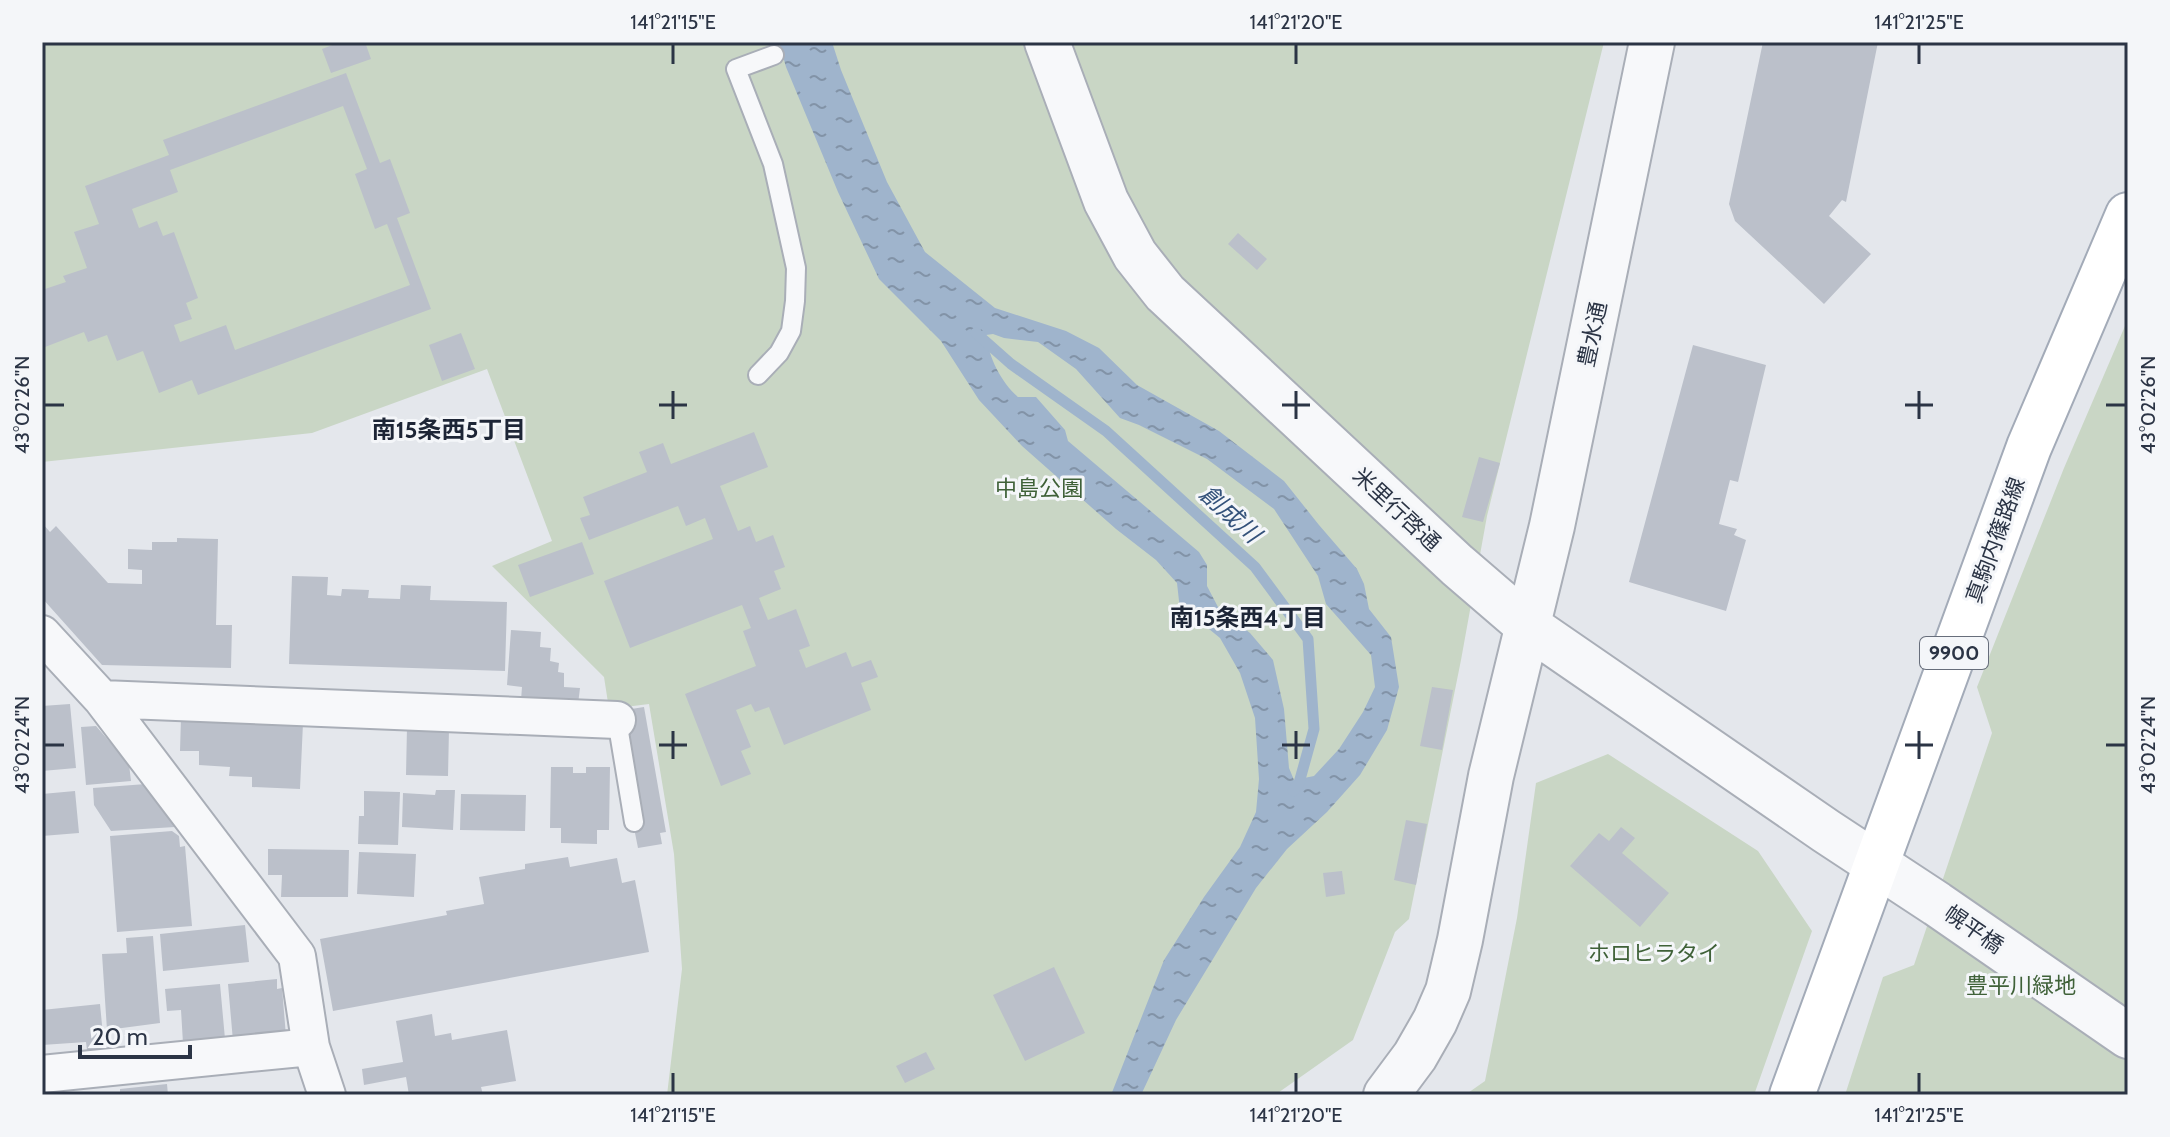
<svg xmlns="http://www.w3.org/2000/svg" width="2170" height="1137" viewBox="0 0 2170 1137" font-family="Cabin,'Noto Sans JP',sans-serif">
	<style>
		.park { fill: #c9d6c5 }
		.water { fill: url(#water-ripples); fill-rule: evenodd }
		.lines { fill: none; stroke-linecap: round; stroke-linejoin: round }
		.stream { stroke: #9fb4cc; stroke-width: 11 }
		.building { fill: #bbc0ca; fill-rule: evenodd }
		.service-casing { stroke: #a9aeb7; stroke-width: 22 }
		.minor-casing { stroke: #a9aeb7; stroke-width: 40 }
		.tertiary-casing { stroke: #a9aeb7; stroke-width: 48 }
		.primary-casing { stroke: #a3abb8; stroke-width: 48 }
		.service { stroke: #f7f8fa; stroke-width: 18 }
		.minor { stroke: #f7f8fa; stroke-width: 36 }
		.tertiary { stroke: #f7f8fa; stroke-width: 44 }
		.primary { stroke: #fff; stroke-width: 44 }
		.ticks { fill: none; stroke: #2b3445; stroke-width: 3 }
		.labels { text-anchor: middle; stroke-width: 6; stroke-linejoin: round; paint-order: stroke }
		.shield { fill: #f4f6f9; stroke: #676e7b; stroke-width: 2 }
		.shield-label { font-size: 20px; font-weight: bold; fill: #2b3445 }
		.street-label { font-size: 22px; fill: #2b3445; stroke: #f4f6f9 }
		.park-label { font-size: 22px; fill: #3f6138; stroke: #f4f6f9 }
		.neighbourhood-label { font-size: 24px; font-weight: bold; fill: #1d2536; stroke: #f4f6f9 }
		.water-label { font-size: 24px; font-style: italic; fill: #34527a; stroke: #f4f6f9 }
		.neatline { fill: none; stroke: #2b3445; stroke-width: 3 }
		.ticks-label { font-size: 20px; text-anchor: middle; fill: #2b3445 }
	</style>
	<defs>
		<pattern id="water-ripples" width="26" height="14" patternUnits="userSpaceOnUse" patternTransform="scale(2)"><rect width="26" height="14" fill="#9fb4cc"/><path d="M2 4q2-2 4 0t4 0M15 11q2-2 4 0t4 0" fill="none" stroke="#8293a7"/></pattern>
	</defs>
	<rect width="100%" height="100%" fill="#e4e7ec"/>
	<path class="park" d="M42,42h1562l-117,474 -26,144 -52,259 -14,13 -42,108 -78,55h-608l15,-126 -8,-115 -25,-150 -40,5 -5,-32 -112,-111 60,-25 -65,-172 -175,64 -270,29z
		M2128,319v776h-283l38,-118 31,-12 78,-232 -15,-46 87,-219z
		M1608,754l150,97 54,80 -58,164h-289l20,-14 32,-163 19,-135z"/>
	<path class="water" d="M779,42h53l9,28 46,112 38,70 70,56 71,23 33,17 38,37 82,46 65,50 35,44 38,44 7,15 5,25 22,28 8,50 -12,43 -27,45 -33,37 -40,37 -31,39 -80,132 -35,75h-30l53,-135 40,-63 36,-50 16,-35 3,-33 -4,-61 -15,-45 -20,-35 -22,-18 -18,-10 -3,-27 -21,-23 -40,-31 -94,-83 -43,-46 -38,-59 -62,-62 -41,-87 -52,-125zM993,334l11,4 34,4 38,27 44,49 19,7 68,34 67,50 44,67 8,28 45,51 4,32 -12,25 -24,37 -25,27 -20,4 -5,-12 -5,-59 -11,-49 -23,-27 -32,-26 -11,-21v-21l-8,-13 -131,-111 -3,-11 -29,-33h-18c-17,-15 -29,-39 -32,-62z"/>
	<g class="lines">
		<path class="stream" d="M976,333l35,31 95,67 149,136 53,72 6,90 -15,54 -6,8"/>
	</g>
	<path class="building" d="M340,42h25l6,17 -40,14 -9,-24z
		M1763,42h115l-32,160 -4,-2 -13,16 42,38 -47,50 -89,-83 -6,-17z
		M346,73l34,90 10,-4 20,54 -13,5 34,91 -233,86 -6,-15 -33,13 -16,-42 -26,10 -10,-26 -19,7 -4,-10 -39,15 -3,-7v-50l24,-8 -3,-6 24,-8 -13,-36 25,-8 -14,-38 84,-31 -6,-15zM343,106l24,63 -12,5 20,55 12,-5 23,61 -175,65 -9,-25 -46,17 -6,-17 18,-6 -6,-16 12,-5 -24,-66 -11,4 -6,-15 -18,7 -7,-19 46,-17 -8,-22z
		M1238,233l29,26 -10,11 -29,-26z
		M461,333l14,36 -33,12 -13,-36z
		M1693,345l73,20 -28,117 -8,-2 -11,44 18,5 -3,6 12,5 -20,71 -97,-29z
		M754,432l14,35 -48,19 18,45 12,-5 6,16 17,-7 12,32 -11,4 7,18 -22,9 9,22 28,-11 14,37 -11,4 7,18 40,-16 6,15 19,-7 7,17 -17,6 10,27 -87,35 -15,-38 -14,5 -4,-8 -15,6 15,37 -10,4 10,23 -30,12 -36,-92 71,-28 -13,-35 8,-3 -9,-23 -112,43 -26,-67 109,-42 -8,-21 -19,8 -8,-20 -89,34 -9,-22 10,-3 -7,-18 64,-25 -8,-20 24,-9 8,21z
		M1479,457l21,6 -17,59 -21,-5z
		M42,523l8,9 6,-6 52,57 34,1v-14l-14,-1v-20l24,1v-8h25v-4l41,1 -2,86h16l-1,43 -129,-3 -60,-67z
		M582,542l12,32 -64,23 -12,-32z
		M292,576l36,1 -1,18 14,1 1,-7 27,1 -1,8 32,1 1,-14 30,1 -1,14 77,2 -2,69 -216,-7z
		M511,630l30,2 -1,15 11,1 -1,13 9,2 -1,9 6,1v14l16,1 -2,16 -57,-4 1,-13 -15,-2z
		M1432,687l21,3 -11,60 -22,-4z
		M70,704l6,64 -34,3v-65z
		M644,707l22,125 -6,1 2,11 -24,4 -4,-20 10,-2 -19,-116z
		M181,718l122,5 -3,66 -48,-2v-10l-23,-1 1,-9 -31,-2v-14h-19z
		M96,726l33,38 2,17 -45,4 -5,-58z
		M407,727l42,2 -1,47 -42,-1z
		M551,767h22v6h13v-6h24l-1,63h-12v14l-36,-1v-15h-11z
		M146,784l24,25 5,18 -64,4 -17,-26 -1,-17z
		M436,790h19l-2,40 -51,-3 1,-34 32,2z
		M75,791l4,42 -37,3v-42z
		M364,791l36,1 -2,53 -40,-1 1,-28h5z
		M461,794l65,1 -1,36 -65,-1z
		M1406,820l21,4 -11,61 -22,-5z
		M1621,827l14,11 -13,15 47,40 -29,34 -70,-61 29,-33 10,8z
		M172,831l7,5 1,11 5,-1 7,80 -75,6 -7,-96z
		M268,849l81,1 -1,47h-67l1,-22h-14z
		M359,852l57,2 -2,43 -57,-3z
		M568,857l2,10 47,-9 5,25 13,-3 14,72 -316,59 -13,-72 127,-24 -1,-4 38,-7 -5,-27 46,-8v-5z
		M1342,871l3,23 -19,3 -3,-24z
		M245,925l4,37 -86,9 -3,-37z
		M153,936l7,87 -53,7 -5,-76 25,-1 -1,-15z
		M1054,967l31,66 -60,28 -32,-66z
		M277,979v10l5,-1 4,48 -53,5 -5,-57z
		M220,984l5,55 -42,4 -2,-33 -14,1 -2,-22z
		M100,1004l5,52 -17,2 -2,-16 -44,3v-35z
		M432,1014l3,22 16,-3 1,7 55,-10 9,51 -35,6 2,8h-74l-3,-18 -42,8 -2,-16 41,-7 -7,-41z
		M926,1052l9,17 -30,14 -9,-17z
		M167,1084l1,11h-48v-6z"/>
	<g class="lines">
		<defs>
			<path id="service" d="M758,375l21,-22 12,-22 4,-30 1,-33 -23,-104 -37,-95 38,-14
				M617,720l17,102"/>
			<path id="minor" d="M42,634l60,65 195,257 14,91 16,48
				M102,699l515,21
				M42,1074l269,-27"/>
			<path id="tertiary" d="M1047,42l59,159 29,54 30,38 292,272 71,61 298,205 111,73 191,132
				M1386,1095l29,-39 20,-35 13,-30 12,-51 31,-164 61,-250 100,-484"/>
			<path id="primary" d="M1792,1095l237,-648 99,-232"/>
		</defs>
		<use href="#service" class="service-casing"/>
		<use href="#minor" class="minor-casing"/>
		<use href="#tertiary" class="tertiary-casing"/>
		<use href="#primary" class="primary-casing"/>
		<use href="#service" class="service"/>
		<use href="#minor" class="minor"/>
		<use href="#tertiary" class="tertiary"/>
		<use href="#primary" class="primary"/>
	</g>
	<path class="ticks" d="M673,44v20M1296,44v20M1919,44v20M673,391v28M1296,391v28M1919,391v28M44,405h20M659,405h28M1282,405h28M1905,405h28M2106,405h20M673,731v28M1296,731v28M1919,731v28M44,745h20M659,745h28M1282,745h28M1905,745h28M2106,745h20M673,1073v20M1296,1073v20M1919,1073v20"/>
	<g class="labels">
		<rect class="shield" x="1920" y="637" width="68" height="32" rx="6"/>
		<g class="shield-label">
			<text x="1954" y="660">9900</text>
		</g>
		<g class="street-label">
			<text transform="translate(1592 334) rotate(-78)" y="8">豊水通</text>
			<text transform="translate(1397 509) rotate(43)" y="8">米里行啓通</text>
			<text transform="translate(1995 540) rotate(-70)" y="8">真駒内篠路線</text>
			<text transform="translate(1974 929) rotate(35)" y="8">幌平橋</text>
		</g>
		<g class="park-label">
			<text x="1039" y="496">中島公園</text>
			<text x="1654" y="961">ホロヒラタイ</text>
			<text x="2021" y="993">豊平川緑地</text>
		</g>
		<g class="neighbourhood-label">
			<text x="449" y="438">南15条西5丁目</text>
			<text x="1248" y="626">南15条西4丁目</text>
		</g>
		<g class="water-label">
			<text transform="translate(1230 514) rotate(42)" y="8">創成川</text>
		</g>
	</g>
	<rect width="2170" height="1137" fill="none" stroke="#f4f6f9" stroke-width="88"/>
	<path d="M80 1045v12h110v-12" fill="none" stroke="#2b3445" stroke-width="4"/>
	<text x="92" y="1045" font-size="24" fill="#2b3445" stroke="#f4f6f9" stroke-width="6" paint-order="stroke">20 m</text>
	<rect x="44" y="44" width="2082" height="1049" class="neatline"/>
	<g class="ticks-label">
		<text x="673" y="29">141°21'15"E</text>
		<text x="1296" y="29">141°21'20"E</text>
		<text x="1919" y="29">141°21'25"E</text>
		<text transform="translate(22 405) rotate(-90)" y="7">43°02'26"N</text>
		<text transform="translate(2148 405) rotate(-90)" y="7">43°02'26"N</text>
		<text transform="translate(22 745) rotate(-90)" y="7">43°02'24"N</text>
		<text transform="translate(2148 745) rotate(-90)" y="7">43°02'24"N</text>
		<text x="673" y="1122">141°21'15"E</text>
		<text x="1296" y="1122">141°21'20"E</text>
		<text x="1919" y="1122">141°21'25"E</text>
	</g>
</svg>
